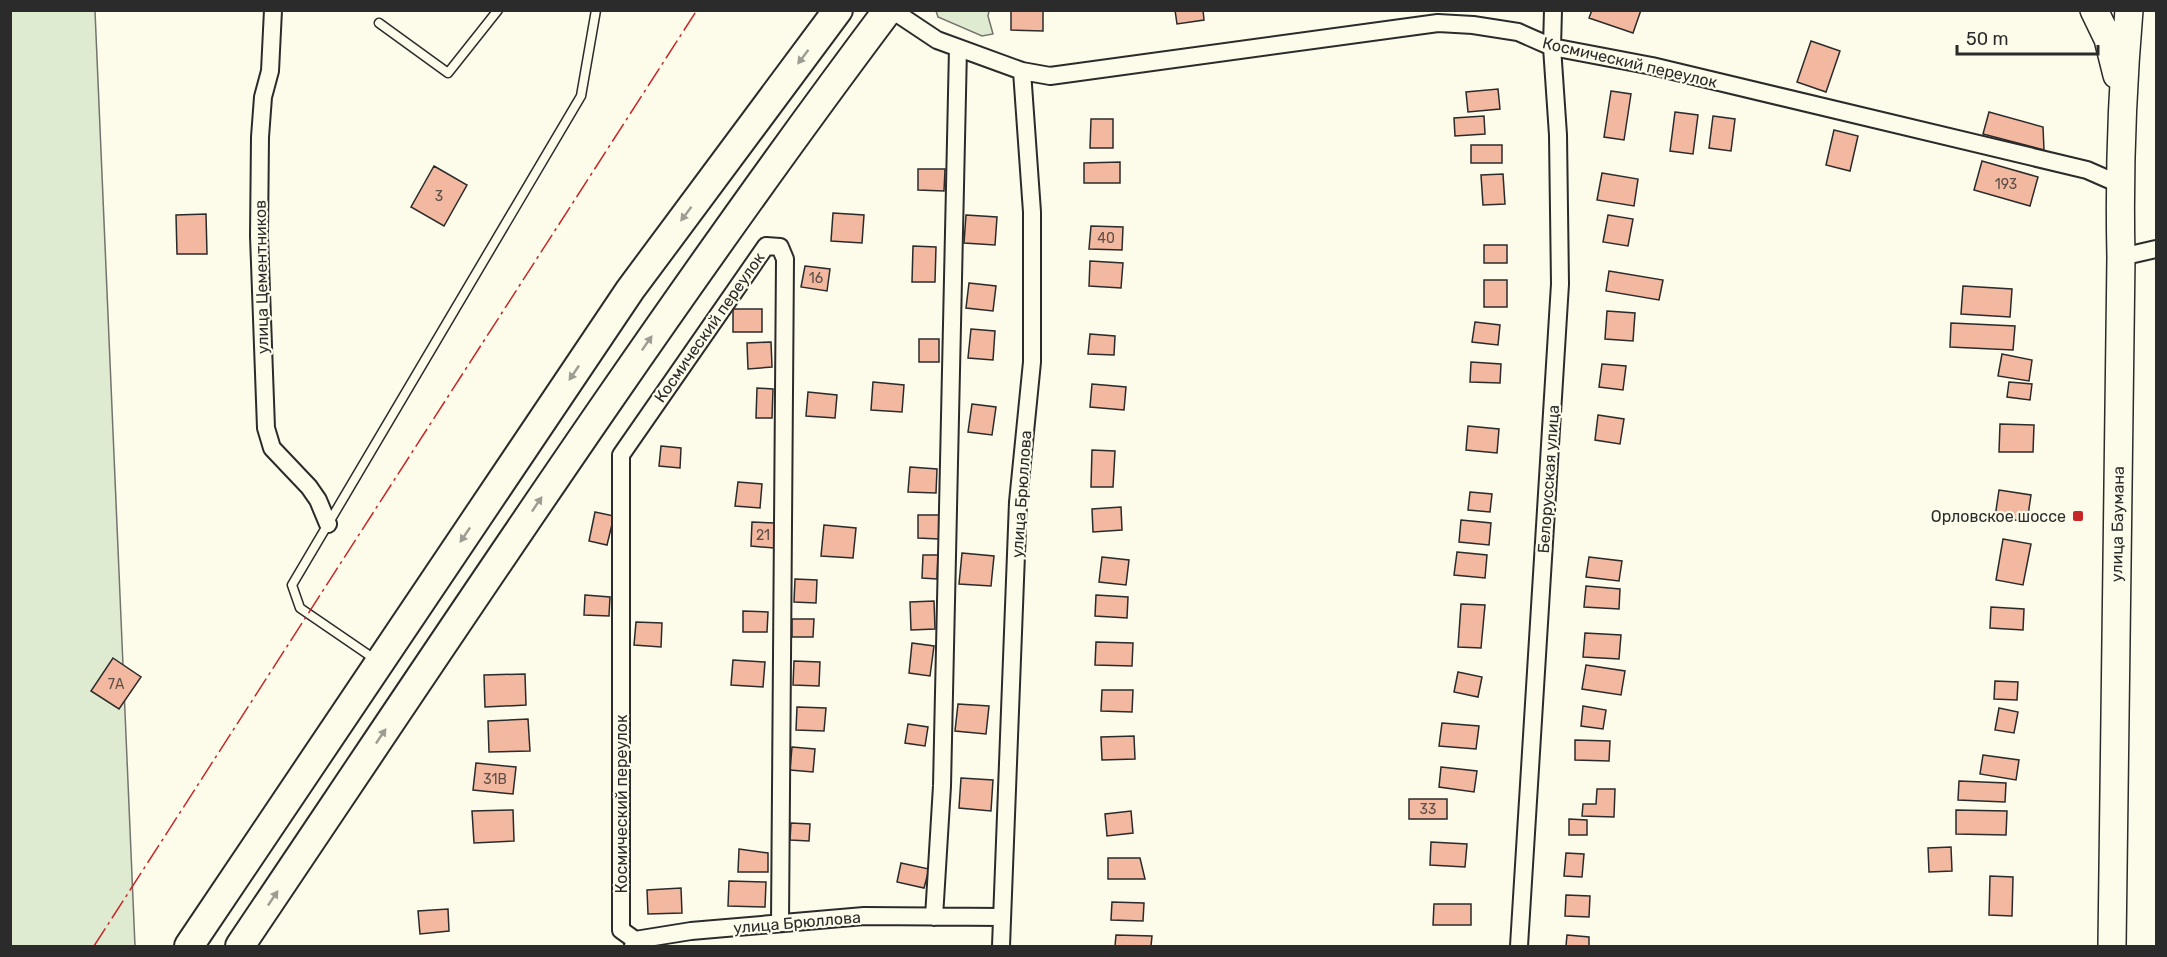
<svg xmlns="http://www.w3.org/2000/svg" width="2167" height="957" viewBox="0 0 2167 957" font-family="Rubik,sans-serif">
	<style>
		.green { fill: #deebd1; stroke: #74746e; stroke-width: 1.5 }
		.building { fill: #f2b8a0; stroke: #2b2b2b; stroke-width: 1.5 }
		.lines { fill: none; stroke-linecap: round; stroke-linejoin: round }
		.service-casing { stroke: #2b2b2b; stroke-width: 11 }
		.minor-casing { stroke: #2b2b2b; stroke-width: 20 }
		.primary-casing { stroke: #2b2b2b; stroke-width: 30 }
		.trunk-casing { stroke: #2b2b2b; stroke-width: 32 }
		.service { stroke: #fdfbea; stroke-width: 8 }
		.minor { stroke: #fdfbea; stroke-width: 16 }
		.primary { stroke: #fdfbea; stroke-width: 27 }
		.trunk { stroke: #fdfbea; stroke-width: 28 }
		.power { stroke: #c62828; stroke-width: 1.5; stroke-dasharray: 21 4.5 3 4.5; stroke-linecap: butt }
		.oneway { fill: #9e9d94 }
		.poi-dot { fill: #c62828; stroke: #fdfbea; stroke-width: 2 }
		.labels { text-anchor: middle; stroke-width: 4.5; stroke-linejoin: round; paint-order: stroke }
		.number-label { font-size: 14px; fill: #5d4e48 }
		.street-label { font-size: 16px; fill: #2b2b2b; stroke: #fdfbea }
		.poi-label { font-size: 16px; fill: #2b2b2b; stroke: #fdfbea; text-anchor: end }
	</style>
	<rect width="100%" height="100%" fill="#fdfbea"/>
	<path class="green" d="M10,11h85l40,935h-124z
		M936,11h53l-1,5 5,18 -11,2 -44,-19z"/>
	<path class="building" d="M1011,10h32v21l-32,-1z
		M1175,10h28l1,10 -27,4z
		M1592,10h49l-8,23 -44,-15z
		M1811,41l29,10 -14,41 -29,-10z
		M1498,89l2,20 -32,3 -2,-20z
		M1611,91l20,3 -7,46 -20,-3z
		M1675,112l23,3 -5,39 -23,-3z
		M1989,112l54,15 1,23 -61,-16z
		M1484,116l1,18 -30,2 -1,-18z
		M1713,116l22,3 -4,32 -22,-3z
		M1091,119h22v29h-23z
		M1834,130l24,6 -8,35 -24,-6z
		M1471,145h31v18h-31z
		M1982,161l56,16 -8,29 -56,-16z
		M1120,162v21h-36v-20z
		M434,166l33,19 -23,41 -33,-19z
		M918,169h27l-1,22 -26,-1z
		M1602,173l36,6 -4,27 -37,-6z
		M1503,174l2,30 -22,1 -2,-30z
		M833,213l31,2 -2,28 -31,-2z
		M206,214l1,40h-30l-1,-39z
		M966,215l31,2 -2,28 -31,-2z
		M1608,215l25,4 -5,27 -25,-4z
		M1091,226l32,1 -1,23 -33,-1z
		M1484,245h23v18h-23z
		M913,246l23,1 -1,35h-23z
		M1090,261l33,2 -2,25 -32,-2z
		M805,266l25,3 -3,22 -26,-4z
		M1609,271l54,9 -4,20 -53,-9z
		M1484,280h23v27h-23z
		M969,283l27,3 -3,25 -27,-3z
		M1963,286l49,3 -2,28 -49,-3z
		M733,309h29v23h-29z
		M1607,311l28,2 -2,28 -28,-2z
		M1475,322l25,3 -2,20 -26,-3z
		M1951,323l64,3 -2,24 -63,-3z
		M971,329l24,2 -2,29 -25,-2z
		M1090,334l25,2 -1,19 -26,-1z
		M919,339h20v23h-20z
		M771,342l1,25 -24,2 -1,-26z
		M2002,354l30,6 -3,21 -31,-5z
		M1471,362l30,2 -1,19 -30,-1z
		M1602,364l24,2 -3,24 -24,-3z
		M873,382l31,3 -2,27 -31,-2z
		M2009,382l23,2 -2,16 -23,-3z
		M1092,384l34,3 -2,23 -34,-3z
		M757,388l16,1 -1,29h-16z
		M808,392l29,3 -2,23 -29,-2z
		M972,404l24,3 -4,28 -24,-3z
		M1598,415l26,4 -4,25 -25,-4z
		M2000,424l34,1 -1,27h-34z
		M1468,426l31,3 -2,24 -31,-3z
		M661,446l20,2 -1,20 -21,-2z
		M1092,450l23,1 -2,36h-22z
		M910,467l27,2 -1,24 -28,-1z
		M738,482l24,2 -2,24 -25,-2z
		M1999,490l32,5 -4,27 -32,-5z
		M1470,492l22,2 -2,18 -22,-2z
		M1121,507l1,23 -29,2 -1,-23z
		M595,512l19,4 -7,29 -18,-4z
		M918,515h21v24l-21,-1z
		M1461,520l30,3 -2,22 -30,-3z
		M752,522l23,1 -1,25 -23,-2z
		M824,525l32,3 -3,30 -32,-2z
		M2003,539l28,5 -8,41 -27,-5z
		M1457,552l30,3 -2,23 -31,-3z
		M962,553l32,3 -3,30 -32,-2z
		M923,555h15l-1,24 -15,-1z
		M1102,557l27,3 -3,25 -27,-3z
		M1589,557l33,4 -3,20 -33,-4z
		M795,579l22,1 -1,23 -22,-1z
		M1586,586l34,3 -1,20 -35,-2z
		M585,595l25,2 -1,19 -25,-1z
		M1096,595l32,2 -1,21 -32,-2z
		M934,601l1,28 -24,1 -1,-28z
		M1461,604l24,1 -4,43 -23,-1z
		M1991,607l33,2 -1,21 -33,-2z
		M743,611l25,1 -1,20h-24z
		M792,619h22l-1,18h-21z
		M636,622l26,1 -1,24 -27,-2z
		M1585,633l36,2 -2,24 -36,-2z
		M1096,642l37,1 -1,23 -37,-1z
		M912,643l22,3 -4,30 -21,-3z
		M113,658l28,19 -22,32 -28,-18z
		M733,660l32,2 -2,25 -32,-2z
		M794,661l26,1 -1,24 -26,-1z
		M1586,665l39,6 -4,24 -39,-6z
		M1458,672l24,5 -4,20 -24,-5z
		M525,674l1,31 -41,2 -1,-32z
		M1995,681l23,1 -1,18 -23,-1z
		M1102,690h31l-1,22 -31,-1z
		M958,704l31,2 -3,28 -31,-3z
		M1583,706l23,4 -3,19 -22,-3z
		M797,707l29,1 -2,23 -28,-1z
		M1999,708l19,4 -4,21 -19,-3z
		M528,719l2,32 -41,1 -1,-31z
		M1442,723l37,3 -3,23 -37,-3z
		M908,724l20,3 -3,19 -20,-3z
		M1134,736l1,23 -33,1 -1,-23z
		M1575,740l35,1 -1,20 -34,-1z
		M792,747l23,2 -2,23 -23,-2z
		M1983,755l36,5 -3,20 -36,-6z
		M476,763l40,4 -3,27 -40,-4z
		M1441,767l36,4 -3,21 -35,-5z
		M961,778l32,2 -2,31 -32,-3z
		M1959,781l47,2 -1,19 -47,-2z
		M1597,789h18l-1,28 -32,-1 1,-12h13z
		M1409,799h38v20h-38z
		M513,810l1,31 -40,2 -2,-32z
		M1956,810l51,1 -1,24 -50,-1z
		M1131,811l2,22 -26,3 -2,-22z
		M1569,819l18,1v15h-18z
		M791,823l19,1 -1,17 -19,-1z
		M1431,842l36,2 -2,23 -35,-2z
		M1951,847l1,24 -23,1 -1,-24z
		M739,849l29,4v19h-30z
		M1566,853l18,1 -2,23 -18,-1z
		M1108,858h32l5,21h-37z
		M901,863l28,6 -5,19 -27,-6z
		M1990,876l23,1 -1,39 -23,-1z
		M729,881l37,1 -1,25 -37,-1z
		M681,888l1,25 -34,1 -1,-24z
		M1566,895l24,1 -1,21 -24,-1z
		M1112,902l32,1 -1,18 -32,-1z
		M1434,904h37v21h-38z
		M448,909l1,22 -29,3 -2,-23z
		M1116,935l36,1 -1,10h-36z
		M1567,935l22,2v9h-23z"/>
	<g class="lines">
		<defs>
			<path id="service" d="M379,23l69,50 50,-63
				M376,660l-76,-52 -8,-23 289,-489 15,-86"/>
			<path id="minor" d="M273,10l-3,61 -7,26 -3,40 -1,99 7,192 6,20 37,39 9,13 10,24
				M892,10l45,30 85,31 28,5 388,-53 35,2 45,7 34,15 100,19 435,104 32,14
				M2121,257l35,-8
				M934,917l8,-131 16,-738
				M635,940l-14,-10v-475l145,-209 14,1 5,12 -5,664
				M633,946l2,-6 56,-9 173,-15 138,1
				M1001,946l17,-444 14,-140v-150l-10,-141
				M1519,946l41,-662 -2,-149 -6,-88 1,-37"/>
			<path id="primary" d="M2094,10l14,29 9,36
				M2112,946l9,-689c-2,-83 1,-164 8,-247"/>
			<path id="trunk" d="M189,946l441,-656 208,-280
				M240,946c212,-315 420,-632 648,-936"/>
		</defs>
		<use href="#service" class="service-casing"/>
		<use href="#minor" class="minor-casing"/>
		<use href="#primary" class="primary-casing"/>
		<use href="#trunk" class="trunk-casing"/>
		<use href="#service" class="service"/>
		<use href="#minor" class="minor"/>
		<use href="#primary" class="primary"/>
		<use href="#trunk" class="trunk"/>
		<path class="power" d="M94,946l603,-936"/>
	</g>
	<defs><path id="oneway-solid" d="M-6-.8H1V-3.2L6.5 0L1 3.2V.8H-6Z" transform="scale(1.5)"/></defs>
	<g class="oneway">
		<use href="#oneway-solid" transform="translate(803 57) rotate(127)"/>
		<use href="#oneway-solid" transform="translate(686 214) rotate(127)"/>
		<use href="#oneway-solid" transform="translate(647 343) rotate(-55)"/>
		<use href="#oneway-solid" transform="translate(574 373) rotate(124)"/>
		<use href="#oneway-solid" transform="translate(537 504) rotate(-56)"/>
		<use href="#oneway-solid" transform="translate(465 535) rotate(124)"/>
		<use href="#oneway-solid" transform="translate(381 736) rotate(-56)"/>
		<use href="#oneway-solid" transform="translate(273 898) rotate(-56)"/>
	</g>
	<rect class="poi-dot" x="2072" y="510" width="12" height="12" rx="3"/>
	<g class="labels">
		<g class="number-label">
			<text x="2006" y="189">193</text>
			<text x="439" y="201">3</text>
			<text x="1106" y="243">40</text>
			<text x="816" y="283">16</text>
			<text x="763" y="540">21</text>
			<text x="116" y="689">7А</text>
			<text x="495" y="784">31В</text>
			<text x="1428" y="814">33</text>
		</g>
		<g class="street-label">
			<text transform="translate(1630 62) rotate(13)" y="6">Космический переулок</text>
			<text transform="translate(261 277) rotate(-91)" y="6">улица Цементников</text>
			<text transform="translate(709 327) rotate(-55)" y="6">Космический переулок</text>
			<text transform="translate(1548 479) rotate(-86)" y="6">Белорусская улица</text>
			<text transform="translate(1021 494) rotate(-86)" y="6">улица Брюллова</text>
			<text transform="translate(2117 524) rotate(-89)" y="6">улица Баумана</text>
			<text transform="translate(621 804) rotate(-90)" y="6">Космический переулок</text>
			<text transform="translate(797 922) rotate(-5)" y="6">улица Брюллова</text>
		</g>
		<g class="poi-label">
			<text x="2066" y="522">Орловское шоссе</text>
		</g>
	</g>
	<rect width="2167" height="957" fill="none" stroke="#2b2b2b" stroke-width="24"/>
	<path d="M1957 45v9h141v-9" fill="none" stroke="#2b2b2b" stroke-width="3"/>
	<text x="1966" y="45" font-size="18" fill="#2b2b2b" stroke="#fdfbea" stroke-width="4.5" paint-order="stroke">50 m</text>
</svg>
